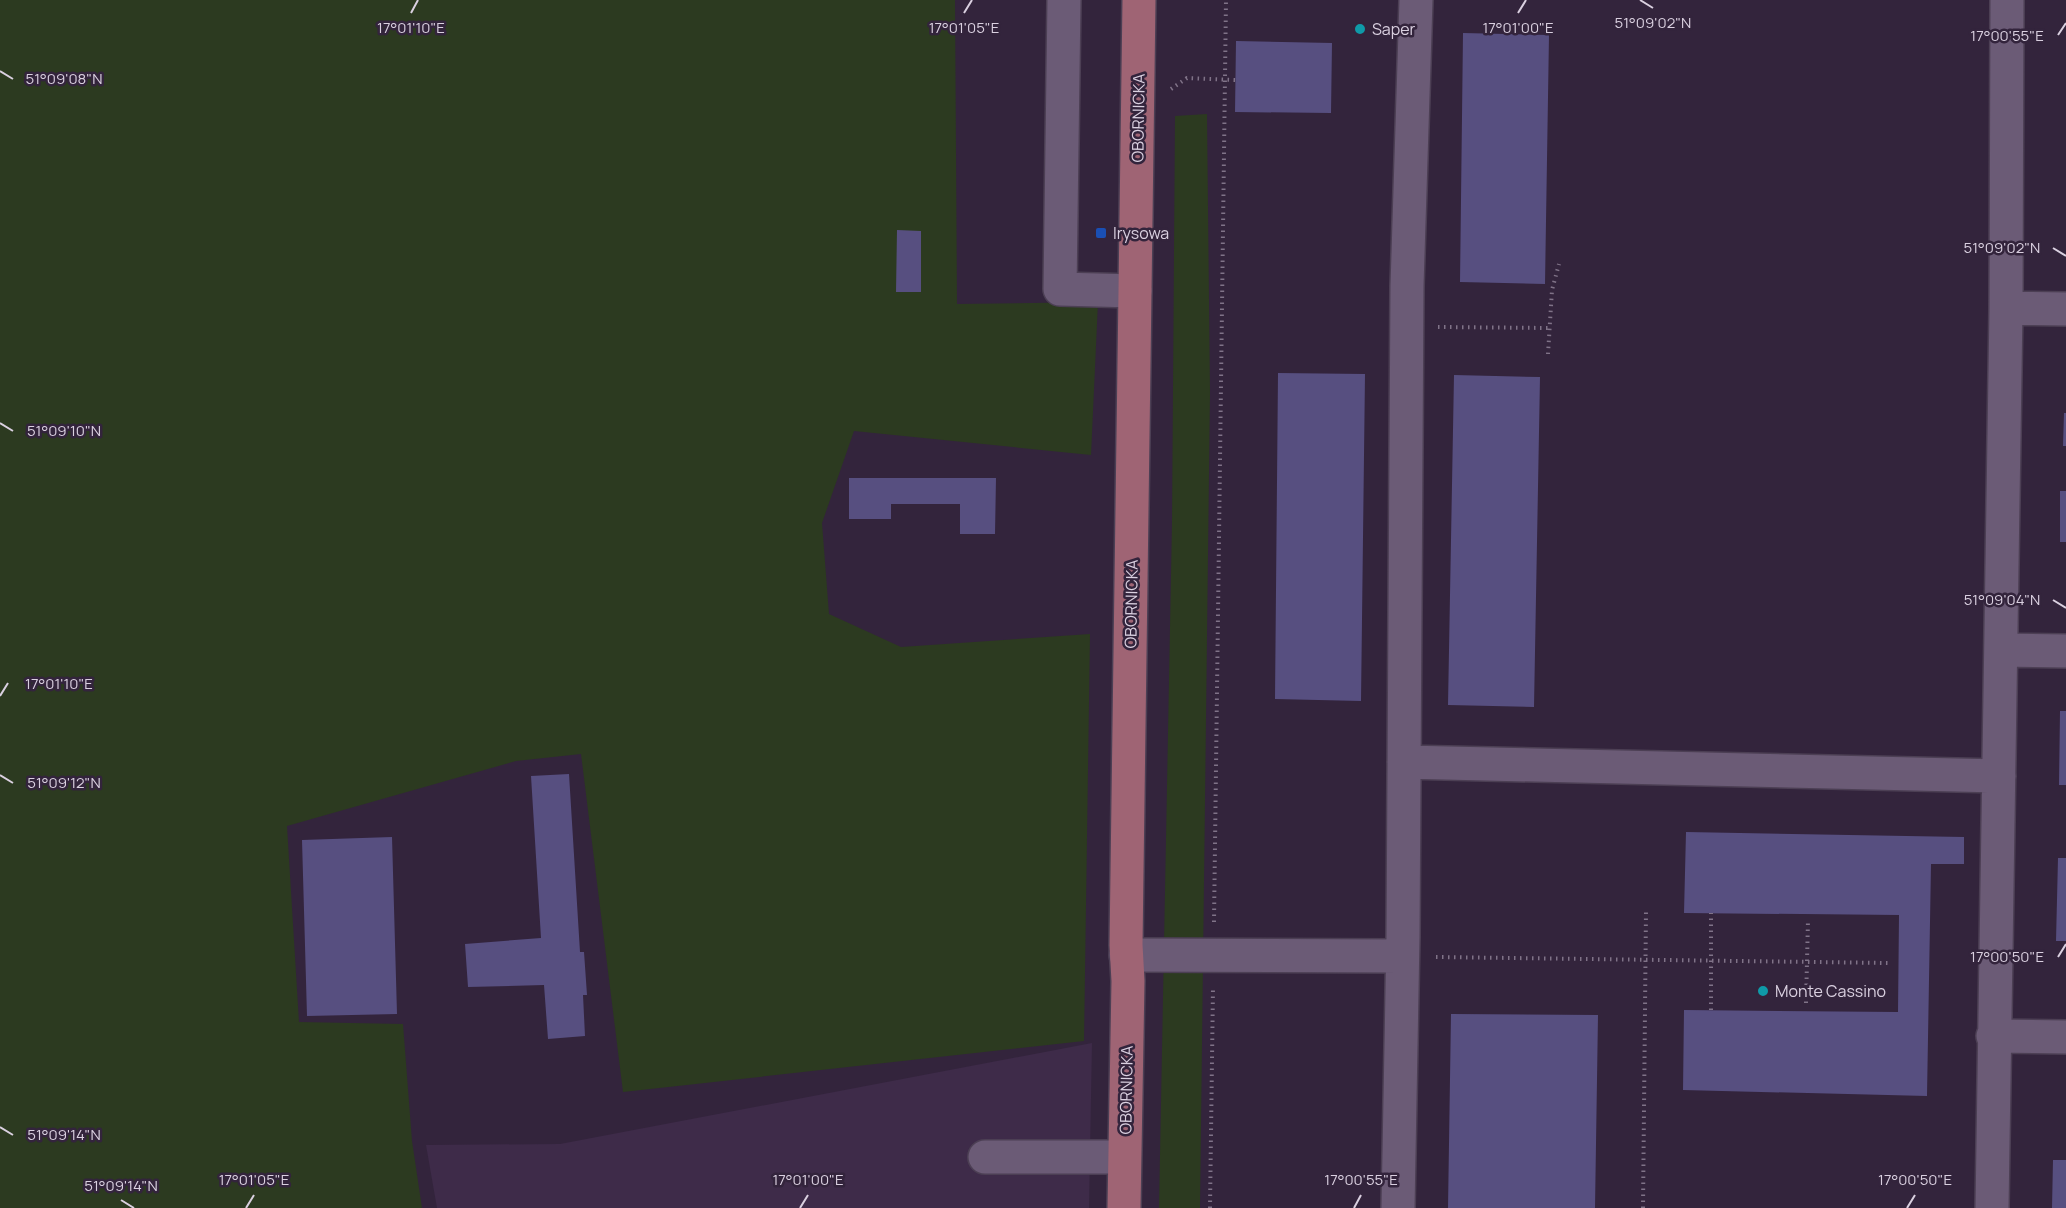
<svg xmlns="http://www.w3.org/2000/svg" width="2066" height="1208" viewBox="0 0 2066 1208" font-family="Manrope,sans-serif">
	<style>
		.built { fill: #3e2b49 }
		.green { fill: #2c3a20 }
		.building { fill: #574f80 }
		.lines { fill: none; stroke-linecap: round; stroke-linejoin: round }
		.minor-casing { stroke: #4c3f54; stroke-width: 36 }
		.major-casing { stroke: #4c3f54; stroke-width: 36 }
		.path { stroke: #807388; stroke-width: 4; stroke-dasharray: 1.5 4.5; stroke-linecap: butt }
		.minor { stroke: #6b5b76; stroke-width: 33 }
		.major { stroke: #9f6474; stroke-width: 33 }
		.ticks { fill: none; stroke: #dad0e0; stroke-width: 2 }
		.culture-dot { fill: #0f9aa8; stroke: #33243c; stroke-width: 2 }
		.transit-dot { fill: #1a4fb4; stroke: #33243c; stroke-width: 2 }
		.labels { text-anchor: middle; stroke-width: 5; stroke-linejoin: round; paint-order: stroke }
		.poi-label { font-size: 16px; fill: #dad0e0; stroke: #33243c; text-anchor: start }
		.street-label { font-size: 16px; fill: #dad0e0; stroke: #33243c }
		.ticks-label { font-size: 15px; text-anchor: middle; fill: #dad0e0; stroke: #33243c; stroke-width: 5; stroke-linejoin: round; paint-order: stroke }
	</style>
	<rect width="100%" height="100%" fill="#33243c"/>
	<path class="built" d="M1092,1043l-3,165h-652l-11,-63 134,-1z"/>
	<path class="green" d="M0,0h955l2,304 141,-2 -7,153 -237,-24 -32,92 7,91 72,33 189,-13 -6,407 -461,51 -42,-338 -65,7 -229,65 12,196 104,2 9,117 10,67h-422z
		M1207,114l3,278 -10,816h-41l13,-686 3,-406z"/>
	<path class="building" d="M1463,33l86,2 -4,249 -85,-2z
		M1236,41l96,2 -1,70 -96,-1z
		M897,230l24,1v61h-25z
		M1278,373l87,1 -4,327 -86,-2z
		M1454,375l86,2 -6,330 -86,-2z
		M2064,413h2v33h-3z
		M849,478h147l-1,56h-35v-30h-69v15h-42z
		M2060,491h6v51h-6z
		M2060,711h6v74h-7z
		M569,774l11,178h4l3,43h-4l2,41 -37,3 -4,-54 -76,2 -3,-43 76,-6 -10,-162z
		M1686,832l278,5v27h-33l-4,232 -244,-6 1,-80 214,2 1,-97 -215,-2z
		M392,837l5,177 -90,2 -5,-176z
		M2058,858h8v83h-10z
		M1451,1014l147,1 -3,193h-147z
		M2053,1160h13v48h-14z"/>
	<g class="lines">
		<defs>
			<path id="minor" d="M1064,0l-4,289 75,2
				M2006,308l60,1
				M2001,650l65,1
				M1404,762l595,14
				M1126,955l276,1
				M1993,1036l73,1
				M985,1157h139
				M1398,1208l5,-271 4,-651 9,-286
				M1992,1208l14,-900 1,-308"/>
			<path id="major" d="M1124,1208l4,-227 -2,-36 13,-945"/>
		</defs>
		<use href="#minor" class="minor-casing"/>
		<use href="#major" class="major-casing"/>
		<path class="path" d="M1171,89l16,-11 49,2
			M1438,327l111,1
			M1548,354l4,-64 7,-26
			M1214,922l12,-922
			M1436,957l453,6
			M1806,1003l2,-83
			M1711,1010v-97
			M1210,1208l3,-221
			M1643,1208l3,-298"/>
		<use href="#minor" class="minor"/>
		<use href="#major" class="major"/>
	</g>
	<path class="ticks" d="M1640,0l13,8M411,13l7,-13M964,13l8,-13M1518,13l8,-13M2058,35l8,-12M0,71l13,8M2053,248l13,8M0,423l13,8M2053,600l13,8M0,696l8,-13M0,775l13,8M2058,957l8,-13M0,1127l13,8M121,1200l13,8M246,1208l8,-13M800,1208l8,-13M1354,1208l7,-13M1907,1208l8,-13"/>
	<g class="culture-dot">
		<circle cx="1360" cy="29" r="6"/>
		<circle cx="1763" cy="991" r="6"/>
	</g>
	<rect class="transit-dot" x="1095" y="227" width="12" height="12" rx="3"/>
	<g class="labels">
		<g class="poi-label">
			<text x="1372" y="35">Saper</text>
			<text x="1113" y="239">Irysowa</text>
			<text x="1775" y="997">Monte Cassino</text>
		</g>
		<g class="street-label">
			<text transform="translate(1138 118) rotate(-89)" y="6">OBORNICKA</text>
			<text transform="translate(1131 604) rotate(-89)" y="6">OBORNICKA</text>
			<text transform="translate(1126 1090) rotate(-89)" y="6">OBORNICKA</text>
		</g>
	</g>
	<g class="ticks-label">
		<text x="1653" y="28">51°09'02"N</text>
		<text x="411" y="33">17°01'10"E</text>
		<text x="964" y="33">17°01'05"E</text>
		<text x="1518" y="33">17°01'00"E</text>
		<text x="2007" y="41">17°00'55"E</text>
		<text x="64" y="84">51°09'08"N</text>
		<text x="2002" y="253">51°09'02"N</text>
		<text x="64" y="436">51°09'10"N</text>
		<text x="2002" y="605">51°09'04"N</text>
		<text x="59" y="689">17°01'10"E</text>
		<text x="64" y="788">51°09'12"N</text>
		<text x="2007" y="962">17°00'50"E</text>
		<text x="64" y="1140">51°09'14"N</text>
		<text x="254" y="1185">17°01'05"E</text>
		<text x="808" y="1185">17°01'00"E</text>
		<text x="1361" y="1185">17°00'55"E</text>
		<text x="1915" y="1185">17°00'50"E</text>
		<text x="121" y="1191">51°09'14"N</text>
	</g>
</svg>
